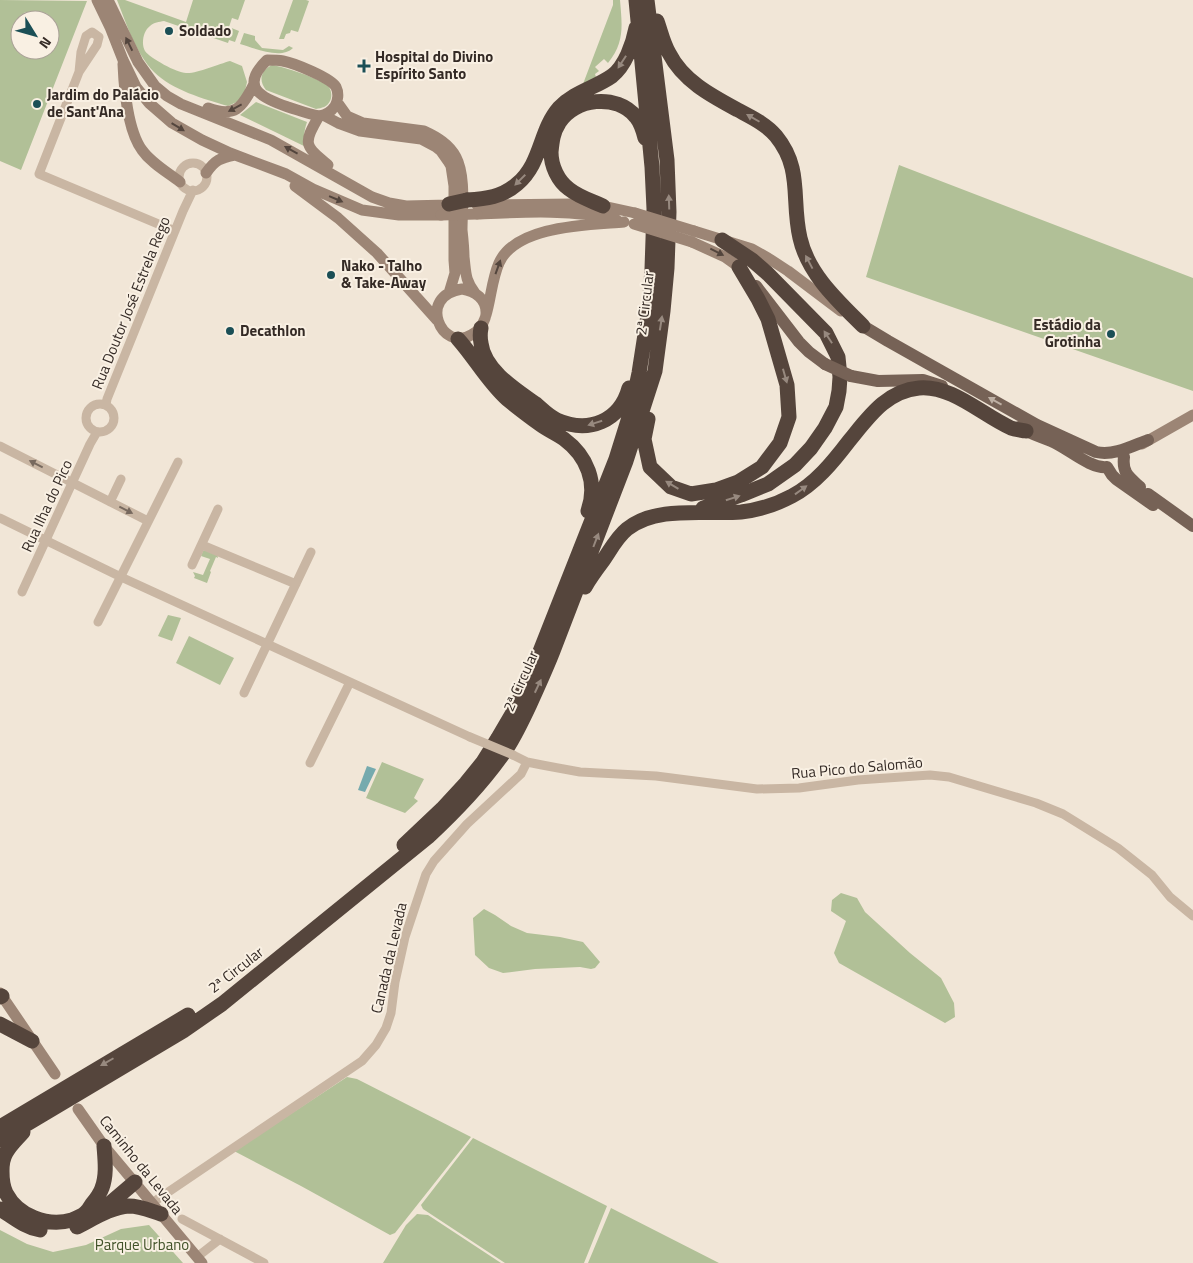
<svg xmlns="http://www.w3.org/2000/svg" width="1193" height="1263" viewBox="0 0 1193 1263" font-family="'Titillium Web',sans-serif">
	<style>
		.green { fill: #b1c097; fill-rule: evenodd }
		.water { fill: #76aaae }
		.lines { fill: none; stroke-linecap: round; stroke-linejoin: round }
		.street { stroke: #c9b6a3; stroke-width: 9 }
		.secondary { stroke: #9c8575; stroke-width: 11 }
		.primary { stroke: #766256; stroke-width: 12 }
		.highway { stroke: #55453c; stroke-width: 15 }
		.street-bridge { stroke: #c9b6a3; stroke-width: 9 }
		.secondary-bridge { stroke: #9c8575; stroke-width: 11 }
		.primary-bridge { stroke: #766256; stroke-width: 12 }
		.highway-bridge { stroke: #55453c; stroke-width: 15 }
		.oneway { fill: #53453d }
		.oneway2 { fill: #97897f }
		.oneway3 { fill: #beb0a4 }
		.oneway4 { fill: #77695e }
		.poi-dot { fill: #1b4f56; stroke: #f9f0e3; stroke-width: 2 }
		.labels { text-anchor: middle; stroke-width: 4; stroke-linejoin: round; paint-order: stroke }
		.poi-label { font-size: 15px; font-weight: bold; fill: #342a25; stroke: #f9f0e3; text-anchor: start }
		.street-label { font-size: 15px; fill: #342a25; stroke: #f9f0e3 }
		.park-label { font-size: 15px; fill: #415229; stroke: #f9f0e3 }
	</style>
	<rect width="100%" height="100%" fill="#f1e6d7"/>
	<path class="green" d="M0,0l87,1 -66,169 -21,-9zM20,20h30v30h-30z
		M117,0h8l61,22 7,-22h52l-7,20 -6,-2 -3,9 10,4 -4,11 -6,-2 -1,3 -64,-22c-5,1 -10,1 -14,5 -7,5 -9,18 -5,25 5,7 32,22 41,22 10,1 33,-9 44,-12l12,5 5,16 -4,17 -15,7c-24,-7 -56,-16 -74,-34 -19,-20 -27,-47 -37,-72z
		M293,0h13l3,1 -11,31 -7,-2 -1,3 -4,1 -2,5h-5z
		M613,0h7c2,25 5,42 -12,63l-4,-4 -9,8 4,4 -4,3 1,3 -13,7 30,-79z
		M244,33l11,3v4l7,8 21,2 6,-4 4,2c-12,12 -39,0 -53,-4z
		M272,65c10,1 49,14 56,21 4,4 4,11 2,15 -3,6 -8,7 -14,8l-50,-19c-8,-10 -5,-20 6,-25z
		M256,102l51,20c-3,9 -4,16 -1,25l-66,-32z
		M899,165l294,113v113l-327,-114z
		M208,550l9,3 1,5 -2,-1 -6,14 1,1 -4,11 -13,-5 1,-2 -2,-4 10,3 7,-16 -9,-3 2,-5z
		M168,615l13,3 -9,23 -14,-5z
		M189,636l45,22 -14,27 -44,-22z
		M382,762l42,17 -10,19 4,3 -13,12 -39,-15z
		M841,893l16,5 8,14 45,41 31,25 13,25 1,14 -10,6 -106,-60 -5,-10 12,-32 -15,-10 1,-11z
		M484,909l11,6 16,11 16,7 33,4 23,5 17,20 -5,6 -4,1 -11,-2 -45,2 -32,4 -14,-5 -14,-13 -2,-37z
		M347,1077l10,2 114,58 -76,96 -5,2 -89,-49 -67,-35z
		M473,1138l134,68 -23,57h-79l-82,-54 -2,-4z
		M611,1208l108,55h-131z
		M417,1214l11,1 73,48h-118l23,-38z
		M149,1225l34,38h-183v-33l27,14 26,8 33,-7 35,-16z"/>
	<path class="water" d="M367,766l9,3 -11,23 -7,-2z"/>
	<g class="lines">
		<path class="street" d="M79,72l2,-20 5,-16 6,-4 7,5 -2,8 -18,27 -40,102 136,57
			M179 177a14 14 0 1 1 28 0a14 14 0 1 1-28 0Z
			M86 418a14 14 0 1 1 28 0a14 14 0 1 1-28 0Z
			M106,405l1,-6 76,-188 10,-21
			M0,446l148,75
			M110,502l11,-23
			M0,518l121,59 349,160
			M202,545l94,39
			M192,565l26,-56
			M22,592l68,-148 7,-12
			M98,622l80,-160
			M244,693l67,-141
			M513,755l14,7 15,3 38,7 76,4 101,13 42,-1 59,-8 72,-5 19,2 87,26 27,11 55,34 34,27 18,22 23,19
			M310,763l40,-81
			M152,1203l210,-142 14,-16 10,-17 5,-15 4,-31 10,-45 21,-63 8,-13 33,-37 54,-50 6,-12
			M182,1219l82,44
			M197,1257l23,-18"/>
		<path class="secondary" d="M97,0l13,27 13,33 13,27 13,16 23,20 30,17 28,13 56,21 27,15 49,21 37,5h42
			M108,0l30,62 17,24 12,10 14,8 90,36 101,57 17,6 17,3 43,-1
			M267,60c6,0 11,0 16,1 11,2 48,17 53,26 3,6 2,14 -1,19 -4,6 -9,9 -16,10 -11,-2 -21,-6 -31,-9 -27,-9 -49,-20 -21,-47z
			M123,64c1,24 5,67 19,86 9,13 25,22 38,32
			M337,102l10,14 16,7 61,8c13,6 25,13 32,26 10,19 6,52 6,73 1,9 2,18 2,27 2,16 1,23 11,36
			M208,108c27,10 34,0 46,-24
			M323,115l15,8 22,8 61,8 15,8 5,4 7,10 3,5 3,20v74l1,13 -6,20
			M319,116c-16,28 -15,29 9,49
			M206,173c9,-13 14,-15 29,-18
			M295,186l43,32 39,35 60,67
			M477,205l96,-1 30,2 32,7
			M477,214c45,-2 96,-5 140,6
			M694,231l58,18 16,9 20,13 53,40
			M692,242l33,15 14,10
			M462,289c13,2 25,10 24,25 0,3 -2,7 -4,11 -2,5 -6,7 -11,10 -29,18 -55,-39 -9,-46z
			M486,315c5,-17 6,-36 13,-52 17,-38 89,-38 125,-41
			M1142,444l51,-29
			M0,993l55,81
			M78,1109l26,37 98,117"/>
		<path class="primary" d="M756,286l43,56 10,10 16,12
			M863,326l25,15 149,84 59,27c18,4 36,-6 52,-12
			M851,376l27,5 45,-1 19,6
			M1019,427c12,7 20,9 32,14 17,7 39,28 56,26l5,8 4,4 37,26
			M1124,457c-2,16 5,20 16,30
			M1148,494l45,32"/>
		<path class="highway" d="M657,21c4,11 6,22 12,32 14,28 43,43 69,57 13,7 28,14 38,26 27,33 15,64 24,102 8,36 38,63 63,88
			M467,200c19,-1 35,-3 50,-16 25,-21 22,-53 42,-76 15,-16 36,-20 53,-32 13,-10 21,-32 24,-48
			M603,206c-11,-5 -24,-9 -34,-17 -11,-8 -18,-23 -18,-37 1,-10 2,-20 8,-29 15,-25 58,-30 77,-6 5,6 7,13 9,21
			M481,328c-1,5 -1,10 0,15 3,27 35,47 55,61 7,6 12,12 21,16 32,14 63,1 72,-32
			M458,339c17,19 30,43 49,60 11,9 23,18 34,26 7,5 16,9 23,14 23,17 34,44 24,72
			M648,419l-4,20 6,28 21,20 20,7 25,-4 22,-8 24,-15 18,-24 9,-26 -2,-32 -19,-66 -10,-20 -19,-32
			M703,508l38,-13 27,-11 27,-19 16,-17 14,-20 11,-21 3,-16 1,-14 -2,-20 -12,-24 -59,-60 -15,-13 -30,-20
			M585,587c5,-9 11,-17 17,-25 8,-11 14,-24 25,-33 30,-24 78,-14 114,-17 18,-2 36,-8 51,-16 23,-12 41,-34 57,-55 19,-23 37,-50 70,-53 33,-3 63,27 92,40 5,2 10,2 15,3
			M404,845l38,-36 24,-26 17,-21 15,-24 17,-29 24,-55 77,-195 15,-48 8,-38 10,-64 3,-40 2,-60 -2,-42 -16,-167
			M0,997l2,-1
			M0,1024l32,17
			M0,1127l188,-112
			M23,1132c-6,7 -13,13 -17,21 -3,5 -4,12 -4,18 0,7 1,16 4,22 12,23 41,34 66,27 4,-2 10,-4 13,-7 3,-2 5,-6 7,-9 4,-5 8,-10 10,-16 5,-13 3,-28 2,-42
			M0,1140l183,-109 39,-27 206,-167c29,-27 57,-56 79,-89 9,-14 16,-29 23,-44 8,-18 16,-35 23,-53l73,-190 29,-90 8,-60 4,-43 2,-56 -2,-52 -20,-160
			M0,1209c13,8 24,18 40,21
			M101,1211l34,-29
			M77,1227c16,-8 34,-20 52,-21 11,0 22,5 32,8"/>
		<path class="street-bridge" d="M470,737l43,18"/>
		<path class="secondary-bridge" d="M635,213l59,18
			M441,215l36,-1
			M634,224l58,18"/>
		<path class="primary-bridge" d="M825,364l26,12"/>
		<path class="highway-bridge" d="M449,204l18,-4"/>
	</g>
	<defs><path id="oneway-solid" d="M-6-.8H1V-3.2L6.5 0L1 3.2V.8H-6Z" transform="scale(1.25)"/></defs>
	<g class="oneway">
		<use href="#oneway-solid" transform="translate(129 44) rotate(-116)"/>
		<use href="#oneway-solid" transform="translate(235 108) rotate(152)"/>
		<use href="#oneway-solid" transform="translate(178 127) rotate(31)"/>
		<use href="#oneway-solid" transform="translate(291 150) rotate(-151)"/>
		<use href="#oneway-solid" transform="translate(336 199) rotate(23)"/>
		<use href="#oneway-solid" transform="translate(717 252) rotate(27)"/>
		<use href="#oneway-solid" transform="translate(498 267) rotate(-70)"/>
	</g>
	<g class="oneway2">
		<use href="#oneway-solid" transform="translate(622 62) rotate(123)"/>
		<use href="#oneway-solid" transform="translate(753 118) rotate(-150)"/>
		<use href="#oneway-solid" transform="translate(520 180) rotate(135)"/>
		<use href="#oneway-solid" transform="translate(669 202) rotate(-92)"/>
		<use href="#oneway-solid" transform="translate(809 262) rotate(-118)"/>
		<use href="#oneway-solid" transform="translate(661 323) rotate(-81)"/>
		<use href="#oneway-solid" transform="translate(828 337) rotate(-123)"/>
		<use href="#oneway-solid" transform="translate(785 376) rotate(74)"/>
		<use href="#oneway-solid" transform="translate(595 423) rotate(163)"/>
		<use href="#oneway-solid" transform="translate(672 485) rotate(-149)"/>
		<use href="#oneway-solid" transform="translate(801 490) rotate(-36)"/>
		<use href="#oneway-solid" transform="translate(733 498) rotate(-18)"/>
		<use href="#oneway-solid" transform="translate(596 540) rotate(-69)"/>
		<use href="#oneway-solid" transform="translate(538 686) rotate(-65)"/>
		<use href="#oneway-solid" transform="translate(107 1062) rotate(150)"/>
	</g>
	<use class="oneway3" href="#oneway-solid" transform="translate(995 401) rotate(-151)"/>
	<g class="oneway4">
		<use href="#oneway-solid" transform="translate(36 464) rotate(-153)"/>
		<use href="#oneway-solid" transform="translate(126 510) rotate(27)"/>
	</g>
	<g class="poi-dot">
		<circle cx="169" cy="31" r="5"/>
		<path d="M361.5 58.5h5v5h5v5h-5v5h-5v-5h-5v-5h5z"/>
		<circle cx="37" cy="104" r="5"/>
		<circle cx="331" cy="275" r="5"/>
		<circle cx="230" cy="331" r="5"/>
		<circle cx="1111" cy="334" r="5"/>
	</g>
	<g class="labels">
		<g class="poi-label">
			<text x="179" y="36">Soldado</text>
			<text x="375" y="62">Hospital do Divino<tspan x="375" dy="17">Espírito Santo</tspan></text>
			<text x="47" y="100">Jardim do Palácio<tspan x="47" dy="17">de Sant'Ana</tspan></text>
			<text x="341" y="271">Nako - Talho<tspan x="341" dy="17">&amp; Take-Away</tspan></text>
			<text x="1101" y="330" text-anchor="end">Estádio da<tspan x="1101" dy="17">Grotinha</tspan></text>
			<text x="240" y="336">Decathlon</text>
		</g>
		<g class="street-label">
			<text transform="translate(131 303) rotate(-68)" y="5">Rua Doutor José Estrela Rego</text>
			<text transform="translate(645 303) rotate(-83)" y="5">2ª Circular</text>
			<text transform="translate(47 506) rotate(-65)" y="5">Rua Ilha do Pico</text>
			<text transform="translate(521 681) rotate(-66)" y="5">2ª Circular</text>
			<text transform="translate(857 768) rotate(-5)" y="5">Rua Pico do Salomão</text>
			<text transform="translate(389 958) rotate(-77)" y="5">Canada da Levada</text>
			<text transform="translate(236 970) rotate(-38)" y="5">2ª Circular</text>
			<text transform="translate(141 1165) rotate(51)" y="5">Caminho da Levada</text>
		</g>
		<g class="park-label">
			<text x="142" y="1250">Parque Urbano</text>
		</g>
	</g>
	<g transform="translate(35 35) rotate(127)"><circle r="24" fill="#f9f0e3" stroke="#aaa197"/>
	<path d="M0-4L9 19L0 12L-9 19Z" fill="#1b4f56"/>
	<text y="-8" font-size="14" font-weight="bold" text-anchor="middle" fill="#342a25">N</text>
	</g>
</svg>
